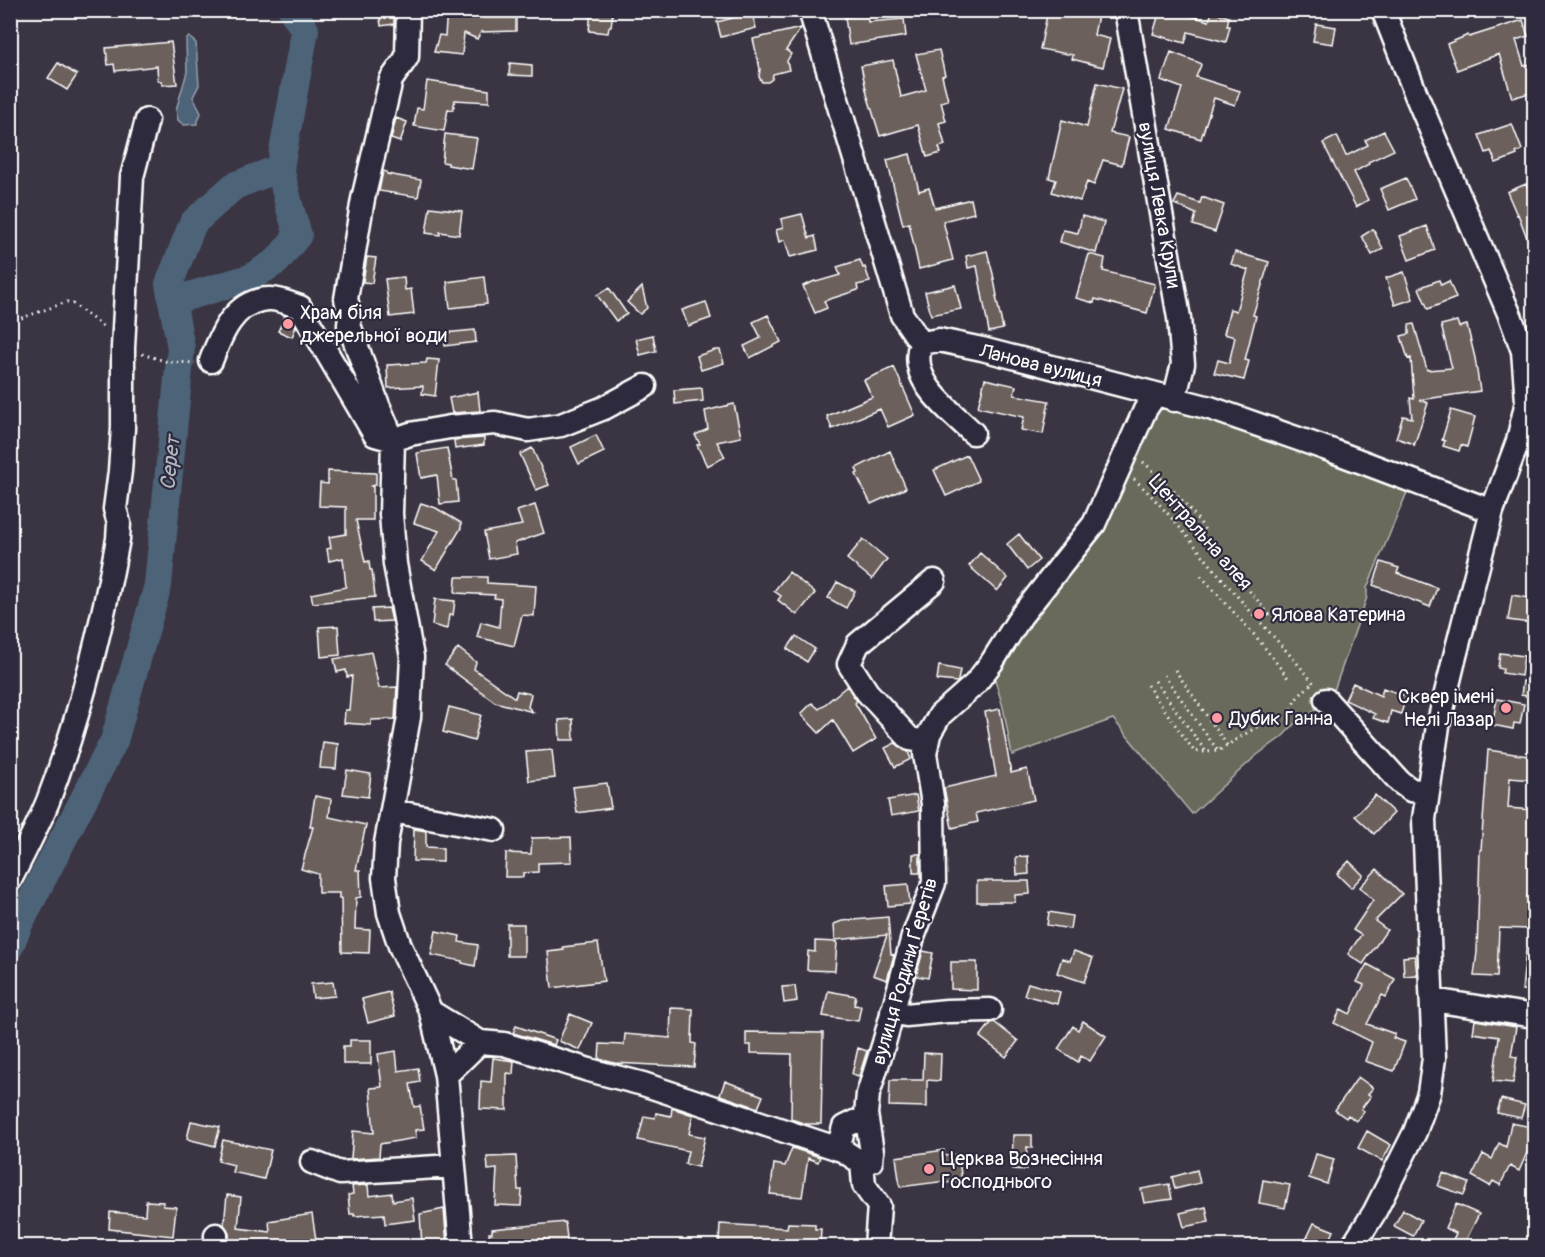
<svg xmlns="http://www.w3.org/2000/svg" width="1545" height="1257" viewBox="0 0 1545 1257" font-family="Pangolin,sans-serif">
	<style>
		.green { fill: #696a5c; stroke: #b4b4ae; stroke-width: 1.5 }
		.water { fill: #4d6378; stroke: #94a1ae; stroke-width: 1.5 }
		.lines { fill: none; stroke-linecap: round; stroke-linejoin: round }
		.river { stroke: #4d6378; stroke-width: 28 }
		.building { fill: #6c605b; stroke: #fff; stroke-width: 1.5 }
		.minor-casing { stroke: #fff; stroke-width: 27 }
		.path { stroke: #fff; stroke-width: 3; stroke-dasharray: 1.5 4.5; stroke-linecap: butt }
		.minor { stroke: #2f2a3d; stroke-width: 22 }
		.poi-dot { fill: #ff9aa2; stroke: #2f2a3d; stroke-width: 2 }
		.labels { text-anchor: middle; stroke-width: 4.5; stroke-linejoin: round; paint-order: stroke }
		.street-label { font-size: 20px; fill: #fff; stroke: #2f2a3d }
		.poi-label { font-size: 20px; fill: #fff; stroke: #2f2a3d; text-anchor: start }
		.water-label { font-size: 21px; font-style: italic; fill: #afb9c2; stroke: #2f2a3d }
	</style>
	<rect width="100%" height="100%" fill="#3b3543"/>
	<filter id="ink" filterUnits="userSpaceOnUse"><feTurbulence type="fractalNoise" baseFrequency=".0167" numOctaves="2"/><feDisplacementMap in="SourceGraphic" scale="12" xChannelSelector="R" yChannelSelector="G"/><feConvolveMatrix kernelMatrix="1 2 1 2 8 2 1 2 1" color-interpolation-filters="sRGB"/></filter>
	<g filter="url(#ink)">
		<path class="green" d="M1168,405l110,36 130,49 -41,98v9l-34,96 -25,23 -9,3 -17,18 -25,18 -65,59 -79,-95 -101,36 -9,-48 -8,-27v-14l163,-260z"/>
		<path class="water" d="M189,37l7,6 3,42 -6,12 8,16 -4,11 -13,1 -6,-5 -2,-10 11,-38 -1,-32z"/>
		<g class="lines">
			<path class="river" d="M172,301l78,-23 27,-17 21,-26 -9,-30 -9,-37
				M10,946l9,-22 95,-183 44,-156 23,-237 -12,-64 24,-61 41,-37 46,-18 25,-138 -13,-20"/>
		</g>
		<path class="building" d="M379,10h15v14l-13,2z
			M447,10h30l9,3 -2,5h32v13l-35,1 -4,7 -13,-6 -2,22 -28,-3 5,-17 6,1z
			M591,10h22l-2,17h-2l-1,6 -19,-2z
			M1048,10h51l-5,25 16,4 -7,28 -31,-8 1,-4 -33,-6z
			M1160,10h11l38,11 3,-9 17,5 -2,9h3l-4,16 -38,-10 -3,11 -32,-9z
			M752,13l4,15 -35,9 -4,-15z
			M867,14l1,8 36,-3 2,17 -57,9 -4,-28z
			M1523,20l5,16 -12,4 8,26 10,-3v18l-3,1 2,10 -21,6 -13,-44 -42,16 -10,-26 21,-9 1,2z
			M1316,24l20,3 -3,17 -20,-3z
			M801,28l-15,22 5,4 -4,7 2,9 -16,4 -1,5 -4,3h-6l-3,-5 1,-8 -7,-30z
			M171,42l6,42 -15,1v-4h-4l-1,-15 -42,5 -1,-7 -6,1 -2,-17z
			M939,50l6,25 -3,1 6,24 -7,2 5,19 -7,2 6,22 -6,2 2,6 -14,4 -9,-32 -38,11 -13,-42 -6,-28 32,-6 8,37 25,-7 -10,-36z
			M1171,52l29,11 1,2 -5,12 44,14 -5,14 -21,-7 -13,41 -32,-10 13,-41 -21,-8z
			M58,63l19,12 -10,15 -19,-12z
			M510,63l22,2v11l-23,-1z
			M427,81l62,9v12l-34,-2 -2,10 -5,-1 -4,22 -30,-5 3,-18 6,1z
			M1097,83l25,6 -12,44 19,4 -7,28 -19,-5 -9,25 -7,-3 -7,19 -28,-9 4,-12 -7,-2 13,-58 25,7z
			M396,118l11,4 -7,20 -9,-3z
			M1512,124l10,26 -6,3 1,2 -21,8 -5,-12 -5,2 -7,-18z
			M1384,131l10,19 -26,12 1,2 -15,8 14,28 -12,7 -33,-64 14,-7 9,20 22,-11 -3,-5z
			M445,134l32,4 -5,31 -24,-4v-2l-6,-1z
			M910,154l9,37 10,-3 6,20 36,-9 3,14 -31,8 10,39 -34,9 -10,-46 -6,2 -16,-65z
			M383,171l4,1v2l34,6 -3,17 -39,-6z
			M1406,178l9,21 -26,11 -9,-21z
			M1526,184l4,9 4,-2 -1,63 -15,-40 -1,1 -10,-23z
			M1178,196l22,7 2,-6 22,8 -9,27 -22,-7 3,-11 -22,-10z
			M430,207l32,4 -3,24 -19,-3v3l-14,-2z
			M802,214l7,24 6,-2 3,14 -28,7 -5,-17 -6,2 -3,-12 7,-2 -2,-9z
			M1082,216l22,6 -8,31 -36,-11 3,-12 15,3z
			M1427,226l8,24 -26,10 -9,-24z
			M1373,229l10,20 -11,6 -10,-19z
			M987,251l6,23 4,22h-1l7,33 -14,3 -12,-66 -9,2 -2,-12z
			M1235,252l34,10 -16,53 3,1 -11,44 4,1 -5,19 -30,-7 4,-13 11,3 6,-26 -11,-3 6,-25 6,2 12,-41 -17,-6z
			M1089,254l16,4 -2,13 52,13 -8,29 -52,-14 -1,4 -18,-5z
			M367,257l9,1 -4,25 -9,-1z
			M860,260l3,8 2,-1 5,15 -13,3 1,5 -34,11 3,7 -12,5 -12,-27 12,-5 1,1 24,-7 -3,-8z
			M1404,272l9,27 -18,6 -9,-27z
			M404,277l1,13 6,-1 3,25 -24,3 -5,-38z
			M484,277l3,27 -37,4 -3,-26z
			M1439,280l2,5 8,-4 7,17 -28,11 -9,-21z
			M955,285l6,24 -30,6 -6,-23z
			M642,287l5,21 -7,6 -13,-12z
			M609,288l18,26 -11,7 -19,-26z
			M706,302l5,16 -23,8 -6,-16z
			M768,315l13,27 -31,16 -6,-12 17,-8 -8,-16z
			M285,316l6,2 5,9 -4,10 -14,-6z
			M1457,321l2,6 8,-2 8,33 5,33 -61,9 9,3 -14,43v-2l-18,-6 7,-22 9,2 -2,-20 4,1 -3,-41 -3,1 -7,-23 8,-2v-9l5,-1 13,46 25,-2 -11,-43z
			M475,330l1,12 -31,4 -1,-13z
			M653,335l3,16 -16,4 -4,-16z
			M715,350h5l4,13 -23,7 -4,-14z
			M427,359l12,1 -4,36 -13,-2 1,-8 -35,2 -1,-23 39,-2z
			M894,367l21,48 -27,12 -8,-18 -48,20 -5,-13 45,-19 -8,-17z
			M985,379l31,7 -2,9 35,6 -6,33 -22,-4 3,-13 -46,-10z
			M702,388l1,13 -28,3 -1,-14z
			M478,392l2,19 -28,2 -3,-15z
			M734,404l7,33 -24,5 8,15 -18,9 -10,-21 3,-1 -5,-9 13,-6 -3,-18z
			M1451,410l24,7 -8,30 -6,-2 -2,6 -16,-5 2,-5 -3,-1z
			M596,435l8,17 -25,12 -8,-17z
			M484,438v7l-29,4 -1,-9z
			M447,448l6,32h3l2,22 -18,2 -3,-29 -16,3 -4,-25z
			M532,448l17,37 -13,5 -16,-36z
			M890,451l16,37 -35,16 -15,-30 2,-1 -2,-5z
			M967,455l12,26 -33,15 -12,-26z
			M328,471l48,2v12l-5,1 2,1v33h-17l9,42 4,-1 1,9h2l3,27 -62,6 -2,-9 35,-7 -3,-29 -14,3 -2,-12 4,-1 -2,-11 17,-3v-27l-27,-1 1,-23 8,1z
			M421,503l15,5 25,15v5l-25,42 -14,-9 17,-30 -25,-8z
			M535,505l9,28 -29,10 2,11 -28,5 -5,-27 38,-7 -5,-14z
			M1019,534l20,26 -12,10 -20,-26z
			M863,539l24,20 -15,20 -25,-20z
			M980,553l28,25 -11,13 -28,-25z
			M1381,562l18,6 -2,5 40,15 -7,19 -57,-22z
			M789,572l26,21 -18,22 -19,-15 3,-4 -7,-5z
			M456,577h31v6l49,3 -2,30 -12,-1 -8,31 -37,-9 4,-15 18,5 2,-28 -7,-1 1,-3 -40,-2z
			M837,582l18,9 -9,17 -18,-10z
			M1512,595l22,4 -4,24 -22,-3z
			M435,599l20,2 -2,14h-4l-2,14 -15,-4z
			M389,608l3,13 -19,1 -1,-13z
			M338,626l2,29 -19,2 -2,-30z
			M796,636l19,13 -8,13 -20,-13z
			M458,648l18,14 -2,7 41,29 2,-7 14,3 -3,13 5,5 -38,-10 -50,-37z
			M371,652l8,36 18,-1 -2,32 -24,1v5l-27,-2 1,-13h4l3,-34 -5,1 -1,-7 -9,2 -3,-13z
			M1500,653l24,3 -3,20 -19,-3 1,-4 -5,-1z
			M939,666l21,4 -2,11 -1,1 -20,-2z
			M1523,681l11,2v14l-13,-2z
			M1353,683l28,13 2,-8 23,8 -5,18 -10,-3 -3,12 -15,-5 2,-4 -30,-14z
			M847,686l10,15 -2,2 21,36 -23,14 -20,-33 -14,13 -18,-19 11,-11 7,6z
			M1497,699l27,5 -4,20 -6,-1 -1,6 -21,-4z
			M449,707l32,8 -7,26 -31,-9z
			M1000,709l11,64 16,-4 7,31 -58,13 2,9 -26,6 -8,-40 52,-12 -11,-64z
			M573,719l1,21h-14l-1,-20z
			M323,742l15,2 -2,25 -16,-1z
			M895,743l13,9 3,7 -16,8 -10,-19z
			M552,750l3,28 -26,3 -3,-29z
			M1488,750l46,7v23l-24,-2 -2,30 26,2v64l-4,-1 -3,26 3,1 -1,7 5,1v18h-6v3l-29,-1 -2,49 -23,-1 3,-24 3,-102h1z
			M347,770l24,4 -3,23 -25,-3z
			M607,783l4,25 -34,5 -4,-26z
			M916,795l3,16 -28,5 -3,-16z
			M1375,795l19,18 -20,21 -19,-18z
			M315,796l16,3 -2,18 37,8 -10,45h4l1,27 -5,1 -1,31 15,1 -1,23 -27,-1 -1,-54h-2v-5h-21v-19l-17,-5 12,-42h-3z
			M414,829l12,2v16l17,1v14l-30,-1z
			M571,837l1,25 -34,1v9l-15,1v4h-18l1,-24 25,1 1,-16z
			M913,854h7v19h-7z
			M1028,856l1,18 -12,1 -1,-18z
			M1349,861l14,14 -12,13 -14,-14z
			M1377,869l25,25 -27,27 12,9 -24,34 -15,-10 13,-19 -8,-5 20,-30 -13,-13z
			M977,881h52l1,13 -15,1v7h-38z
			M908,884l2,20 -22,2 -2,-20z
			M1049,912l23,4 -2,13 -23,-4z
			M888,917l3,37 3,1 -7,25 -14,-5 14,-40 -52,5 -1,-16 8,-3z
			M507,924h17v32h-17z
			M436,931l24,5 -1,6 19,3 -3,21 -13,-3v-2l-31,-6z
			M815,941l22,1 -2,29 -28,-1 1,-19 7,1z
			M598,943l6,38 -52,7 -4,-36 16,-2 -1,-3z
			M1526,950l8,1v40l-12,-1z
			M923,951l10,2 -5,25 -12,-2z
			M1074,951l19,7 -9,24 -27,-9 5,-15 8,3z
			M1415,956l2,19 -13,1 -1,-19z
			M951,962h26v28l-26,-1z
			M1367,964l28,15 -9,18 -4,-2 -15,29 28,10 -2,4 12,4 -11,29 -29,-10 7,-19 -38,-19 7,-14 9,5 14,-29 -7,-3z
			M333,982l2,14 -22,2 -2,-14z
			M1028,983l32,9 -3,12 -33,-9z
			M795,986l2,15 -13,2 -2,-16z
			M828,991l28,5 -2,9 7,1 -3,15 -35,-5z
			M389,992l6,24 -27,7 -6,-24z
			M671,1008l22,1 -1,34 4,1 -2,23 -80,-4 -15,-4 1,-15 24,1 1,-11 45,4z
			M570,1014l22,9 -12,27 -21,-9z
			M1475,1020l41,7 -5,29 6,1 -4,26 -20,-2 6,-44 -26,-4z
			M1083,1021l23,15 -16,25 -9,-5 -3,6 -20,-13 15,-23 5,4z
			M994,1022l24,19 -12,16 -26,-20 11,-14z
			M516,1026l40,14 -2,5 -41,-12z
			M746,1032l77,1 -2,91h-15l-15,-5 1,-65 -41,-1v-8h-5z
			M350,1040h21v24h-28v-18h7z
			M858,1048l9,3 -8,25 -7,-2z
			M396,1051l2,20 20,-3 2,14 -10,2 4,23 6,-1 4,23 -9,1 1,8 -36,6 -1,13 -28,2 2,-28 21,2 -4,-45 12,-1 -4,-33z
			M924,1053l17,1 -1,27 -13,-1v27l-38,-1 1,-26h33z
			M493,1058l21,3 -1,13 -6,-1v37l-27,-1 1,-28 10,1z
			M1358,1077l15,11 -5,6 3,2 -10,13 3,2 -8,10 -8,-6 -2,3 -11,-8z
			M725,1081l38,15 -5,12 -38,-13z
			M1501,1099l24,6 -4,13 -24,-5z
			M672,1108l21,7 -4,19 16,3 -7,30 -13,-3 3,-13 -50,-11 6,-24 11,2 1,-5 15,3z
			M191,1121l29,6 -5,19 -28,-7z
			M1511,1123l21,4v3l2,1v17l-4,-2 -11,25 -9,-5 -10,19 -7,-4 -3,5 -18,-10 11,-22 9,5 7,-16 7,4z
			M1367,1131l24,14 -9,16 -24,-13z
			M1013,1135h19v13l-5,-1 -1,23 -14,-1z
			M223,1140l48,10 -7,29 -32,-7 2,-7 -16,-4z
			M792,1148l28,9 -2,5 -10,-4 -6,39 -32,-3 4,-30 11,2z
			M944,1150l1,6 13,-2 4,27 -16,2v-2l-46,6 -4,-30z
			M1316,1154l18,5 -7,25 -18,-6z
			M516,1156l2,34h4l-1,16 -26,-1 2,-36 -9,1 -1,-13z
			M1197,1170l3,13 -25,6 -3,-12z
			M1443,1173l26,10 -5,12 -26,-9z
			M1263,1180l27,5 -5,23 -26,-5z
			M1169,1184l3,15 -28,4 -3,-14z
			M368,1185l1,11 23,-3 1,8 19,-3 3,22 -30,4 -1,-10 -30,2v-2h-4l-2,-19 5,-1 -1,-8z
			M227,1195l14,2 -3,31 32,4 -1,-11 43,-7 4,26 -39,6h-48v-12l-5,-10z
			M146,1201l17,1v4l13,1 -3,29 -64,-7 1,-17 35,3z
			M1456,1204l23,10 -16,32h-13l6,-13 -11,-5z
			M1206,1207l3,15 -25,5 -4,-14z
			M444,1209l3,37h-25l-2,-32z
			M1403,1210l18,10 -8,16 -19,-10z
			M565,1222l3,24h-22l-1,-7 -28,3 1,4h-28l-1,-13h3v-4z
			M788,1223l27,1v5h6l-1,17h-45l-56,-3 1,-19 67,4z
			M1314,1223l20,8 -7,15h-24z"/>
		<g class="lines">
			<defs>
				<path id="minor" d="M408,10l-1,47 -16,23 -28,119 -17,100 4,16 -1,10 29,80 15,35 -2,74 4,50 17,93 -3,60 -23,126 -2,35 5,35 11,33 31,66 15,63 15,171
					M810,10l92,305 19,28 18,-3 43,9 228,59 123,43 159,60
					M1126,10l53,308 4,46 -9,36
					M921,343c-14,38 28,66 52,90
					M211,361c10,-27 23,-60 57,-62 10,-1 22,5 32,8l75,128 18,5 17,-6 40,-7 45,-4 33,7 33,-5 43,-17 41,-22
					M1326,700l74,82 11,8 16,2
					M927,742l-17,-3 -43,-47 -18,-28 9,-20 76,-63
					M392,811l102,19
					M10,880c13,-26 27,-52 38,-79 32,-84 54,-174 70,-262l1,-16 -4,-14 5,-38 3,-43v-80l9,-171 15,-57
					M1433,1000l101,16
					M892,1011l14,4 41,-4 43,-1
					M431,1012l49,30 24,2 85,26 54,14 199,66 20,13
					M446,1075l34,-33
					M838,1149l6,-22 10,-5 13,-1
					M312,1162l28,11 113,-7
					M862,1163l9,-2 1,-9 -6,-38 2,-20 16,-51 29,-106 21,-54 -1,-79 -8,-50 4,-20 11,-19 35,-31 17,-22 29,-46 73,-92 51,-114 10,-15
					M862,1163l2,22 15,21 -3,40
					M216,1246v-11
					M1353,1246l21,-33 41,-81 14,-39 5,-35 -10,-239 14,-93 16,-66 38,-149 26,-70 9,-40 -4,-50 -12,-33 -94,-221 -34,-87"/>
			</defs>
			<use href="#minor" class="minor-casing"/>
			<path class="path" d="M10,322l57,-20 6,2 32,24
				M142,354l26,8 27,1
				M1143,462c23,20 45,42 62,68
				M1134,479c36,33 65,73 97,110 28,33 58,63 85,97
				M1230,568l44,52
				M1201,576l57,63 30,39
				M1175,670l52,75
				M1164,675l54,76
				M1155,681l51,71 12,-1 53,-33h10l7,-4 8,-15 16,-16
				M1147,685l47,66 11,1"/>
			<use href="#minor" class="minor"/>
		</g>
	</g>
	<g class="poi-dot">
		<circle cx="288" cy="324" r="6"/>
		<circle cx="1259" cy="614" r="6"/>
		<circle cx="1506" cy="708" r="6"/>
		<circle cx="1217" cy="718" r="6"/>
		<circle cx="929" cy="1169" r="6"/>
	</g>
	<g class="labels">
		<g class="street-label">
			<text transform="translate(1160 205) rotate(80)" y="7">вулиця Левка Крупи</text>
			<text transform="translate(1041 365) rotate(14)" y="7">Ланова вулиця</text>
			<text transform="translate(1201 532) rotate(49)" y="7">Центральна алея</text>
			<text transform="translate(904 971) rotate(-74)" y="7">вулиця Родини Ґеретів</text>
		</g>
		<g class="poi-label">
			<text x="300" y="319">Храм біля<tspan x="300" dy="23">джерельної води</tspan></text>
			<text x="1271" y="621">Ялова Катерина</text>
			<text x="1494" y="703" text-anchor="end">Сквер імені<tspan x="1494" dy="23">Нелі Лазар</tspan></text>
			<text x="1229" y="725">Дубик Ганна</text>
			<text x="941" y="1165">Церква Вознесіння<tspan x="941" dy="23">Господнього</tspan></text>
		</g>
		<g class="water-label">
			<text transform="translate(170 463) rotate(-84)" y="7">Серет</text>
		</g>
	</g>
	<rect width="1545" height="1257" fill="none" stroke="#2f2a3d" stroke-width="36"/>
	<rect x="18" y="18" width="1509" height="1221" fill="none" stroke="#fff" stroke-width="2" filter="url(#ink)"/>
</svg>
